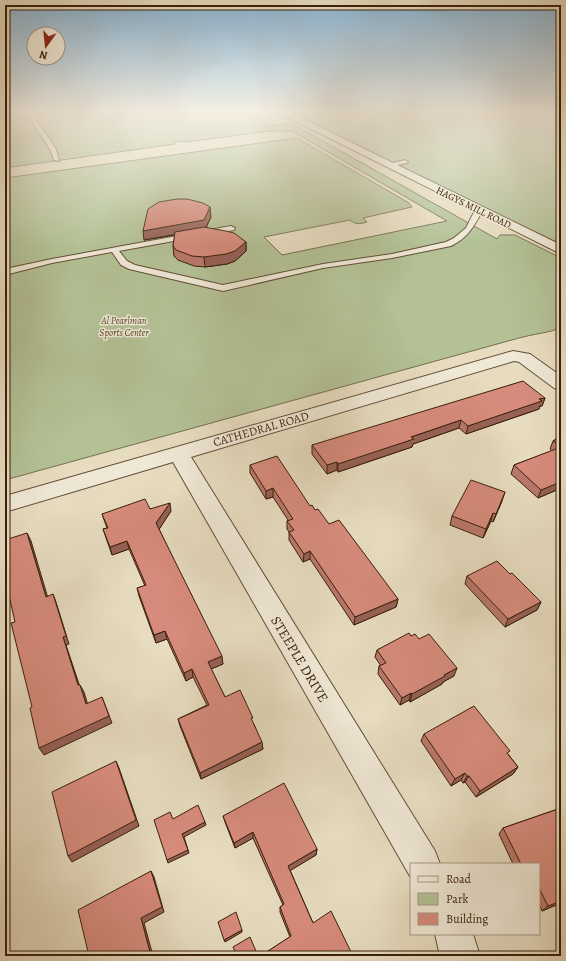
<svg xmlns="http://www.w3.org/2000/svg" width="566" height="961" viewBox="0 0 566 961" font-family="Alegreya,serif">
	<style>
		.green { fill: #b3c195; stroke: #76704f }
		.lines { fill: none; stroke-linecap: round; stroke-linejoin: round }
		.service-casing { stroke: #644e37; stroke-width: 2 }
		.minor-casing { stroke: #644e37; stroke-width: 2 }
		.service { fill: #efe8d6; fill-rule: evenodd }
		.minor { fill: #efe8d6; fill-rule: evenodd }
		.wall { fill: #b9786b; stroke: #391f09 }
		.shaded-wall { fill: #966157; stroke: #391f09 }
		.building { fill: #d78b7c; stroke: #391f09 }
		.labels { text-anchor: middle; stroke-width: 3; stroke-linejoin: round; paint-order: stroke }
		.far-street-label { font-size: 10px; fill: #391f09; stroke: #efe8d6 }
		.far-park-label { font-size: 10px; font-style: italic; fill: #58482c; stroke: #efe8d6 }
		.street-label { font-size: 12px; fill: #391f09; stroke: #efe8d6 }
		.near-street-label { font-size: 14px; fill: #391f09; stroke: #efe8d6 }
	</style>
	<rect width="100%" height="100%" fill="#e7dcc0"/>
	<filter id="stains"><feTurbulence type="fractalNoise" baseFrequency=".005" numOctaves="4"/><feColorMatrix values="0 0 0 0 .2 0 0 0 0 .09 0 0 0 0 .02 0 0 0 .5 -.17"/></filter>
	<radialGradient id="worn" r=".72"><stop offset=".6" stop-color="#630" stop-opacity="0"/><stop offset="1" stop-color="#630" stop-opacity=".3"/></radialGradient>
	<path class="green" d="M5,111h242l24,15 20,-3 206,116 3,-4h15l46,23v70c-13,5 -28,6 -42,10l-514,142v-302l292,-40 112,65 3,4 -49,11 4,4c-7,2 -11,3 -17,-2l-86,17 18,18 165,-34 -155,-90h-21l-85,11 -3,-1 -9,1 1,2 -170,24z
		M284,111h277v136z"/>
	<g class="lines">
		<defs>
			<path id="service" d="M25,111h5l26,38 3,12 -5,-1 -4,-11z
				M405,160l3,2 -1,1 -19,4 -3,-2z
				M476,208h6l1,2c-9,16 -15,28 -32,36l-59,12 -69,10 -100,23 -94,-22 -8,-4 -9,-13 -60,11 -47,12v-6l47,-10 179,-33 4,2 -1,2 -115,21 8,10 8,4 88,20 100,-21 69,-10 54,-12 8,-4 12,-10z"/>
			<path id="minor" d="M275,111h12l274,134v9z
				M513,351l17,3 31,22v14l-7,-2 -35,-26 -5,-1 -323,96 244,394 5,13h-29v14l-238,-416 -168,50v-16z
				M435,934h38l7,22h-40z"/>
		</defs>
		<use href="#service" class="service-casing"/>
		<use href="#minor" class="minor-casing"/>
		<use href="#service" class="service"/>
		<use href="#minor" class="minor"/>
	</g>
	<path class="wall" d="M211,217l-5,11 40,14v9l-11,10 -8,3 -22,3 -11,-1 -16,-6 -4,-4 -1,-10 2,-11 -31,5z
		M545,398l-3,8h-2l-1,3 -73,25 -7,-6 -46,16 -1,3 -74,25 -1,-2 -10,4 -15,-20v-9z
		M561,433v52l-2,4 -21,9 -27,-24 3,-9 38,-14 -2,-2 3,-8 3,-2 2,-5z
		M250,465l65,45 14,14 69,75 -2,8 -42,18 -44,-66 -7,3 -14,-22v-8l-2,-3v-8l1,-1 -15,-23 -7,2 -16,-26z
		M502,501l-9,21 -2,-1 -8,17 -33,-13 2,-9z
		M150,509l21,2 -12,18 64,135 -12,5 14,28 29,27 9,25 -62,30 -21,-53 -2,-7 29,-14 -14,-28 -7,4 -19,-42 -11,4 -17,-47 -2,-8 8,-2 -16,-37 -17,6 -9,-26 4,-1 -5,-14z
		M510,574l31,28 -4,8 -32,17 -40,-43 2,-8z
		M411,636l8,3 35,37 -11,6 -1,2 -32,18 -1,-2 -9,5 -22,-31 1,-8h2l-6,-9 2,-7z
		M424,734l84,20 10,13 -5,7 -37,23 -11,-15 -2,1 -2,-3 -10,6 -30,-45z
		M561,808v95l-19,8 -3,-7v-40h-26l-14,-30 4,-6z
		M223,816l94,33 -1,6 -26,15 23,53 40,33h-88v-3l25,-16 -10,-25v-5l3,-2 -30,-67 -18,10 -10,-26z"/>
	<path class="shaded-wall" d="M210,207l1,10 -6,12 -61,11 -1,-9z
		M246,242v9l-11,10 -8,3 -22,3 -1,-10z
		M545,398l-3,8h-2l-1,3 -73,25 2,-8 71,-27z
		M461,420l-2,8 -46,16 -1,3 -74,25v-8l73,-27z
		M337,462v8l-10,4v-9z
		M561,475v10l-2,4 -21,9 3,-8 17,-14z
		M273,488v9l-7,2v-8z
		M505,492l-3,9 -9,21 3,-8z
		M170,503l1,8 -13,20 -2,-8z
		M493,513l-2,8 -8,17 3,-9z
		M27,533l4,8 19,64 -4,-8z
		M127,541l2,8 -17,6 -2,-8z
		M310,551v8l-7,3 1,-8z
		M5,577l4,8 -4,2z
		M53,594l3,8 13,42 -3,1 16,48 -4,-8 -15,-48z
		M398,599l-2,8 -42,18 1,-8z
		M541,602l-4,8 -32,17 3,-8z
		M165,631l2,8 -11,4 -2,-8z
		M222,656l1,8 -14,6 -1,-8z
		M457,668l-3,8 -11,6 -1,2 -32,18 2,-8 32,-19z
		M192,669l1,8 -7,4 -2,-8z
		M80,685l4,7 6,20 -4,-8z
		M411,693l-2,7 -9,5 2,-7z
		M102,697l10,26 -68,32 -5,-7z
		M262,742l1,7 -62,30 -1,-6z
		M116,761l3,7 20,58 -67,36 -4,-6z
		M518,767l-5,7 -37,23 4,-6z
		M465,773l-4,7 -10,6 4,-7z
		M467,776h2l-4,6 -2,1z
		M205,822l1,3 -22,12 5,16 -21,10 -1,-3 15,-26z
		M253,832v6l-18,10 -1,-5z
		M317,849l-1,6 -28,17v-6z
		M151,871l3,6 10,35 -20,11 9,33h-2l-10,-38z
		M561,901v2l-19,8 6,-5z
		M242,930v2l-17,10 -1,-2z"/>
	<path class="building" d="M177,199h10l16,4 7,4 -6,13 -61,11 5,-22 11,-7z
		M204,227l22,4 8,2 12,9 -11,9 -9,3 -22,3 -12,-1 -16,-6 -3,-4 2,-14z
		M523,381l22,17 -6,1 3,2 -74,25 -7,-6 -50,17 3,2 -76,25 -1,-2 -10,3 -15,-20z
		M561,437v9l-8,-5z
		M561,447v28l-3,1 3,3v3l-20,8 -27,-25z
		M277,456l33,50 2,-1 3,5 3,-1 11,15 10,-4 59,79 -43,18 -45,-66 -6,3 -15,-22 5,-2 -7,-9 6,-2 -20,-31 -7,3 -16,-26z
		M471,480l34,12 -9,22 -3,-1 -7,16 -34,-13z
		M145,499l5,10 20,-6 -14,20 66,133 -14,6 17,35 15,-7 13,28h-2l11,24 -62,31 -22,-54 31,-14 -17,-36 -8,4 -19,-42 -11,4 -17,-47 9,-3 -19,-44 -17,6 -7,-18 5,-1 -6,-14z
		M27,533l19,64 7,-3 13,42 -3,1 15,48h2l6,19 16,-7 7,19 -70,32 -9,-40 2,-1 -21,-84 4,-1 -10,-45v-37z
		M497,561l13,13 2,-1 29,29 -33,17 -41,-43z
		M409,633l2,3 4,-2 4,5 10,-5 28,34 -13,7 1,1 -33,18 -1,-1 -9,5 -23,-32 7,-3 -9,-13z
		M474,706l36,45 -3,2 11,14 -38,24 -11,-15h-2l-2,-3 -10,6 -31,-45z
		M116,761l20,59 -68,36 -16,-64z
		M284,783l33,66 -29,17 25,57 18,-12 22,45h-87l-1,-3 26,-17 -11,-29 4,-3 -31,-72 -19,11 -11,-27z
		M198,805l7,17 -23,12 6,16 -21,10 -13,-40 16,-8 3,7z
		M561,808v93l-13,5 -9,-18v-24h-18l-18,-36z
		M151,871l11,36 -21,11 10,38h-62l-11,-46z
		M236,912l6,18 -18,10 -6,-18z
		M250,937l8,19h-21l-4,-9z"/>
	<linearGradient id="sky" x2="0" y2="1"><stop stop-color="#8ab6d7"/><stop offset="0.45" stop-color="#f4efe3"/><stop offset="1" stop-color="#f4efe3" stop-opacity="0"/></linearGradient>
	<rect width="566" height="246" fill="url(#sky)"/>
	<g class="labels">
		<g class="far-street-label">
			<text transform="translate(474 207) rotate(26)" y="4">HAGYS MILL ROAD</text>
		</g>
		<g class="far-park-label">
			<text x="124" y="324">Al Pearlman<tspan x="124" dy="12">Sports Center</tspan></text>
		</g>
		<g class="street-label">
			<text transform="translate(261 429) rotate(-16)" y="4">CATHEDRAL ROAD</text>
		</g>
		<g class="near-street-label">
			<text transform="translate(300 659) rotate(59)" y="5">STEEPLE DRIVE</text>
		</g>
	</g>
	<rect width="566" height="961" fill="none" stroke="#e7dcc0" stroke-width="20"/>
	<rect x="6" y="6" width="554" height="949" fill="none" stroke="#391f09" stroke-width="2"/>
	<rect x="10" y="10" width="546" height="941" fill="none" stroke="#391f09"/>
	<rect x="410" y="863" width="130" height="72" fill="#efe8d6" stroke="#a69884"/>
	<rect x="418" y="876" width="20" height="6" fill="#efe8d6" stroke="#a69884"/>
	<text x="446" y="883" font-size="12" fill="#391f09">Road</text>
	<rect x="418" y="893" width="20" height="12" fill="#b3c195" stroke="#a69884"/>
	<text x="446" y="903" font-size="12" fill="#391f09">Park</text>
	<rect x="418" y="913" width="20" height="12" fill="#d78b7c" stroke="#a69884"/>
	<text x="446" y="923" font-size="12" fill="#391f09">Building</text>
	<g transform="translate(46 46) rotate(195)"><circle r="19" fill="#efe8d6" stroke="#a69884"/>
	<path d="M0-3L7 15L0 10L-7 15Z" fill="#8f2418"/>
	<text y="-6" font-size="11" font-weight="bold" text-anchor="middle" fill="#391f09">N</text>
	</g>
	<rect width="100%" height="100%" filter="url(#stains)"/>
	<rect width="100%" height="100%" fill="url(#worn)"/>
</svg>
